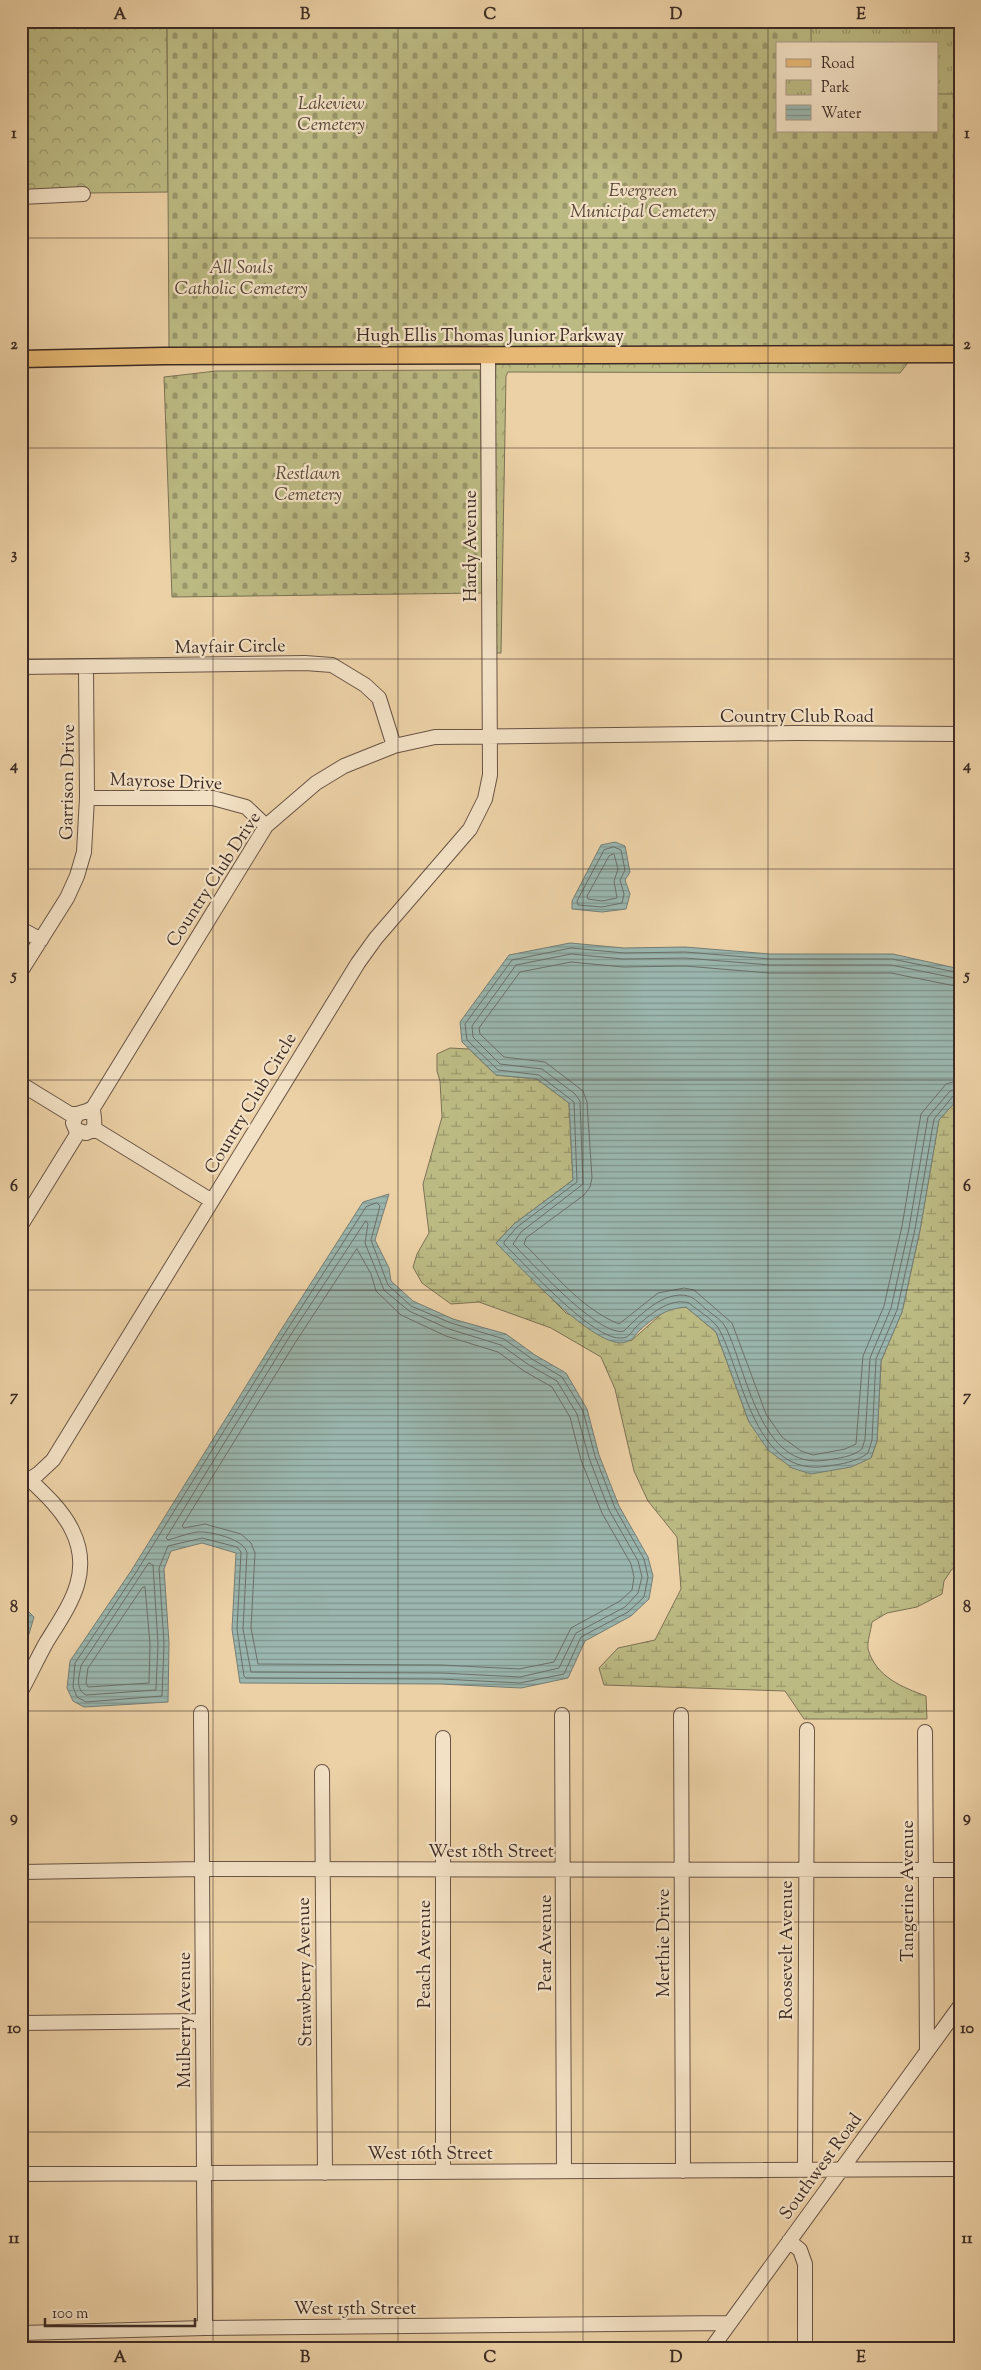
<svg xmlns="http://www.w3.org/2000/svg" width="981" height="2370" viewBox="0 0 981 2370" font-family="'Sorts Mill Goudy',serif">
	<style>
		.forest { fill: url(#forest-crowns); stroke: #7c7254 }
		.wetland { fill: url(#wetland-marsh); stroke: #7c7254 }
		.cemetery { fill: url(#cemetery-stones); stroke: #7c7254; fill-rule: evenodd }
		.park { fill: url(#park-tufts); stroke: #7c7254 }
		.water { fill: url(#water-rules); stroke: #757e77 }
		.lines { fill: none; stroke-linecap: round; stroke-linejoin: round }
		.shore { stroke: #6c706a; stroke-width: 1 }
		.minor-casing { stroke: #695445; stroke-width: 16 }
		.major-casing { stroke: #3d2b25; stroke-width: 19 }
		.minor { stroke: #f3e1c5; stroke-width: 14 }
		.major { stroke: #e6b873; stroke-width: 16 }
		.grid { fill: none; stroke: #3d2b25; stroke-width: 1; stroke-opacity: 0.55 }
		.labels { text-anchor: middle; stroke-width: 4.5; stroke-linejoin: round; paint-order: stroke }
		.park-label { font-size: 18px; font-style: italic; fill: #564838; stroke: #f3e1c5 }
		.street-label { font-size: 18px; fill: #3d2b25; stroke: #f3e1c5 }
		.neatline { fill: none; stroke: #3d2b25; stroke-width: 2 }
		.grid-label { font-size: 16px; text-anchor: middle; font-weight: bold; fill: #3d2b25 }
	</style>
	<defs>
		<pattern id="forest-crowns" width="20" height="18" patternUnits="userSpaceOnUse" patternTransform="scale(1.25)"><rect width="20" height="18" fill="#bcba83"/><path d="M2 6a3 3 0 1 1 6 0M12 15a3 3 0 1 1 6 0" fill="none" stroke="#9a976b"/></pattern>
		<pattern id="wetland-marsh" width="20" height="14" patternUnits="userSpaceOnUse" patternTransform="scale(1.25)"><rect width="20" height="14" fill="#bcba83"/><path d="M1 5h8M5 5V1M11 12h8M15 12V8" fill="none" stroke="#9a976b"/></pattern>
		<pattern id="cemetery-stones" width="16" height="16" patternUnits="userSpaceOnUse" patternTransform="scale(1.25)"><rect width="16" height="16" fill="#bcba83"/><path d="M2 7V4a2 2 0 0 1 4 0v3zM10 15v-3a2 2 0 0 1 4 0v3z" fill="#9a976b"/></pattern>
		<pattern id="park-tufts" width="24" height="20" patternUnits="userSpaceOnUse" patternTransform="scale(1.25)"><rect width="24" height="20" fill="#bcba83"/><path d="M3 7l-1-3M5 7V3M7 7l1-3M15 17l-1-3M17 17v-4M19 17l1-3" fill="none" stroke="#9a976b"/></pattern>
		<pattern id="water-rules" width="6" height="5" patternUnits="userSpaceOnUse" patternTransform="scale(1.25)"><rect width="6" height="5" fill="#9ab6ae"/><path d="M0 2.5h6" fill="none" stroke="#7f948d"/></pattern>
	</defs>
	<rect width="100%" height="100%" fill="#ecd1a6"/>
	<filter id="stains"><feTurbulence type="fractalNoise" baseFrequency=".004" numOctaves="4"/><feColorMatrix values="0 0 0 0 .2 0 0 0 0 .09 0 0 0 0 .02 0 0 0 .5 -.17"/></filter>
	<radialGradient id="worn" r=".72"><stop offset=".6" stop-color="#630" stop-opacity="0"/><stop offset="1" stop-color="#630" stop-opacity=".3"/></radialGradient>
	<path class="forest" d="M21,21h146l1,171 -80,1 -1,-5 -66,3z
		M910,360l-10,13 -392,-1 -2,4 -5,277h-7v-227l2,-65z"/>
	<path class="wetland" d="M450,1048l19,1 27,26 41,4 32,24 4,77 -59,44 -18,19 70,70 65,28 36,-32 19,-2 30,25 33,90 122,36 6,-17 4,-80 21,-49 18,-82 19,-111 21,-22v472h-8l-8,12 -2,13 -25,13 -30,6 -15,9c-1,8 -5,20 -4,27 8,28 34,38 58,47l1,23h-123l-19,-28 -181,-6 -5,-17 19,-20 37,-8 26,-51 -4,-52 -29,-36 -14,-30 -19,-82 -14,-32 -50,-29 -72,-26 -28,2 -29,-21 -9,-16 4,-13 12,-21 -6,-49 19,-67 -2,-36 -3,-10v-17z"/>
	<path class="cemetery" d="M167,21h793v324l-472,10v-10l-319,5zM777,44h160v87h-160z
		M480,370l3,223 -311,4 -8,-220 52,-6z"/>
	<path class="park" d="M811,21h149v73h-23v-50h-126z"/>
	<path class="water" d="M615,842l10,4 5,26 -5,8 5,14 -4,15 -24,3 -30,-3v-8l29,-56z
		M570,943l54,5 61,-1 85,7h123l67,15v128l-21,23 -19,110 -18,82 -21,49 -4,80 -6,17 -20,9 -40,7 -19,-6 -24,-18 -19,-28 -33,-90 -30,-25c-21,2 -30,9 -46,23 -5,5 -7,10 -14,12 -30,10 -108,-78 -130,-99l18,-19 59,-44 -4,-77 -32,-24 -41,-4 -34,-33 -2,-20 49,-67z
		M389,1194l-14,46 14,28 2,13 22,20 40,18 53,15 29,21 31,18 21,36 12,46 20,51 29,51 5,19 -4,23 -18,17 -46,25 -17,37 -47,10 -80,-4 -201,-1 -8,-54 4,-76 -34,-10 -31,8 -7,18 5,74 -1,59 -84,5 -11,-6 -6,-13 3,-27 61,-90 148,-238 84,-131z
		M21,1611h7l6,6 -8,27 -5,8z"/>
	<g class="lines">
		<path class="shore" d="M614,847l7,3 4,20 -5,10 4,14 -2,9 -20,4 -24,-2 -1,-4 27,-51z
			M614,854l4,15 -4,12 3,17 -15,3 -14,-2 -1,-3 22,-40z
			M960,973l-68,-14h-122l-85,-7 -61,1 -53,-5 -59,12 -47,64 2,16 31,30 41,5 35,27 3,80 -60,45 -13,15v2c22,21 89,97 118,94 7,0 10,-7 14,-11 13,-12 34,-30 53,-24 9,8 26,17 31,28 24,47 35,148 108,135 14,-2 28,-4 40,-13l4,-13 4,-81 21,-49 18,-81 19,-110 20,-24 6,-1
			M960,979l-69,-14h-121l-85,-7 -62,1 -52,-5 -55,11 -44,61 1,11 27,27 42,5 33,25 5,7 3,83 -62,48 -8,12c18,18 87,94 111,87 16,-16 40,-41 64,-35 7,2 13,9 19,14 6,5 15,10 19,18 21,43 34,144 101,132 12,-2 25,-3 35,-11l3,-10 5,-81 21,-50 18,-80 19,-111 22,-26 10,-3
			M960,987l-69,-14h-122l-84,-7 -62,1 -52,-5 -51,10 -41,56 1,6 24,23 41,5 38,29 4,11 5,76 -2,9 -6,8 -58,43 -2,6c29,28 56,64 95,80l39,-31 26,-5 10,2 38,33 34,91 16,23 19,14 12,4 32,-6 11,-5 7,-88 21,-50 18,-80 19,-112 25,-30 14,-4
			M377,1203l3,3 -9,34 17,45 23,21 40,17 53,16 28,20 30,18 21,34 12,45 20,52 29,51 4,18 -4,20 -16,15 -47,25 -17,37 -44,9 -79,-4 -195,-1 -2,-2 -7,-47 4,-77 -4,-5 -35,-9 -34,8 -9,22 5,75 -2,53 -76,6 -9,-5 -4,-10 2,-24 60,-89 148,-238 83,-129z
			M366,1221l2,3 -3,19 19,47 25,21 40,18 52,16 28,20 28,16 20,33 12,44 20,52 29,51 4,16 -4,16 -13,14 -49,26 -17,35 -39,9 -79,-4 -190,-1 -8,-43 4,-76c-2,-13 -31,-20 -44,-21 -10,-1 -24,5 -35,8l-2,-2 122,-199z
			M357,1249l14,25 5,17 25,24 45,21 52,16 26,19 28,16 18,30 11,43 21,53 29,51 3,13 -2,13 -12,11 -49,27 -17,34 -35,7 -78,-4 -183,-1 -7,-36 4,-75 -4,-10 -10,-9 -36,-10 -21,4 -2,-2 113,-183z
			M149,1563l4,2 5,79 -2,46 -70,5c-11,-6 -7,-19 -5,-29z
			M145,1587l5,57 -1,39 -61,4 -2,-4 2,-15 54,-80z"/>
		<defs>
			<path id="minor" d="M21,197l62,-3
				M21,667l284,-4 27,2 33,20 14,13 15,48
				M87,798h126l33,9 20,19
				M21,929l20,11
				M21,971l46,-73 10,-22 7,-24 3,-54 -1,-131
				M21,1084l49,30h7
				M93,1108c0,11 6,21 -7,25l-10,-3 -3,-7 4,-9 10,-3 6,4
				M87,1111l6,-3 173,-282 50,-43 28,-17 50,-20 41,-9 361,-4 164,1
				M91,1131h7l114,70
				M21,1225l55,-89 1,-6
				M21,1485l17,-11 15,-14 305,-497 18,-25 94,-109 15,-30 5,-24 -2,-420
				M21,1691c9,-16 16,-32 25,-48 22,-36 48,-69 26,-113 -9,-19 -27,-36 -42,-50
				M201,1713l4,615
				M562,1715l2,456
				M681,1715l2,456
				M925,1732l2,319
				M443,1738v433
				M322,1772l3,401
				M21,1872l181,-3 758,1
				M21,2023l182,-2
				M805,2170l2,-440
				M21,2174l939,-5
				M789,2241l11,9 5,14v85
				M21,2333l184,-5 525,-5
				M711,2349l249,-343"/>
			<path id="major" d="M21,359l143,-3 796,-2"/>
		</defs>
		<use href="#minor" class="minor-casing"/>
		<use href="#major" class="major-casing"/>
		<use href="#minor" class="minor"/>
		<use href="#major" class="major"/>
	</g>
	<path class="grid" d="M213,21v2328M398,21v2328M583,21v2328M768,21v2328M21,238h939M21,448h939M21,659h939M21,869h939M21,1080h939M21,1290h939M21,1501h939M21,1711h939M21,1922h939M21,2132h939"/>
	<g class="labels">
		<g class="park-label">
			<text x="331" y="109">Lakeview<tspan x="331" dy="21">Cemetery</tspan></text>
			<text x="643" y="196">Evergreen<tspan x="643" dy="21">Municipal Cemetery</tspan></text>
			<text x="241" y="273">All Souls<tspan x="241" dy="21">Catholic Cemetery</tspan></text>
			<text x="308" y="479">Restlawn<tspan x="308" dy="21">Cemetery</tspan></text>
		</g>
		<g class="street-label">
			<text x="490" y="341">Hugh Ellis Thomas Junior Parkway</text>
			<text transform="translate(470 546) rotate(-90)" y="6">Hardy Avenue</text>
			<text transform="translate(230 646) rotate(-1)" y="6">Mayfair Circle</text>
			<text x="797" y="722">Country Club Road</text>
			<text transform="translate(166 781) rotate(2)" y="6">Mayrose Drive</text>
			<text transform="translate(67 782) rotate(-89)" y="6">Garrison Drive</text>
			<text transform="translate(213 879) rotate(-57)" y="6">Country Club Drive</text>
			<text transform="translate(250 1103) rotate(-59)" y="6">Country Club Circle</text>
			<text x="491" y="1857">West 18th Street</text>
			<text transform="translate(907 1891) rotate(-90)" y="6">Tangerine Avenue</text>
			<text transform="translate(545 1943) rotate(-90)" y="6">Pear Avenue</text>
			<text transform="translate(663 1943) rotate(-90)" y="6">Merthie Drive</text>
			<text transform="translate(786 1950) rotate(-90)" y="6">Roosevelt Avenue</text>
			<text transform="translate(424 1954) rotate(-90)" y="6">Peach Avenue</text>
			<text transform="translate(304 1972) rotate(-91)" y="6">Strawberry Avenue</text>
			<text transform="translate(184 2020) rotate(-90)" y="6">Mulberry Avenue</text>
			<text x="430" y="2159">West 16th Street</text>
			<text transform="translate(820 2166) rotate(-54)" y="6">Southwest Road</text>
			<text x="355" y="2314">West 15th Street</text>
		</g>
	</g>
	<rect width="981" height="2370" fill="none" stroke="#ecd1a6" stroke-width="55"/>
	<rect x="776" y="42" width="162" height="90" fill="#f3e1c5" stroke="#aa9885"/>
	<rect x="786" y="59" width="25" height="8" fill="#e6b873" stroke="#aa9885"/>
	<text x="821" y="68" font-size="15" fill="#3d2b25">Road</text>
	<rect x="786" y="80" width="25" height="15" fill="url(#park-tufts)" stroke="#aa9885"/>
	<text x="821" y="92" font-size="15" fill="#3d2b25">Park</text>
	<rect x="786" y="105" width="25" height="15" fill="url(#water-rules)" stroke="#aa9885"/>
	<text x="821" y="118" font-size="15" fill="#3d2b25">Water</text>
	<path d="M45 2318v8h150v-8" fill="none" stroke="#3d2b25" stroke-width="2.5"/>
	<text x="52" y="2318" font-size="15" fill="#3d2b25" stroke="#f3e1c5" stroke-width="4" paint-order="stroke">100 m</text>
	<rect x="28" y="28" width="926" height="2314" class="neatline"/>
	<g class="grid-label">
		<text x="120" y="19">A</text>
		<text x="305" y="19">B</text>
		<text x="490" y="19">C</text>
		<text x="676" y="19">D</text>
		<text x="861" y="19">E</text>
		<text x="14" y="138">1</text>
		<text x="967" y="138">1</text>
		<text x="14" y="349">2</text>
		<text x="967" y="349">2</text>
		<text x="14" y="559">3</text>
		<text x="967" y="559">3</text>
		<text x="14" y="770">4</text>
		<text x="967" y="770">4</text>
		<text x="14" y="980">5</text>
		<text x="967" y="980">5</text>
		<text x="14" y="1191">6</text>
		<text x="967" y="1191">6</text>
		<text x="14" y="1401">7</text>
		<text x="967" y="1401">7</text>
		<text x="14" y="1612">8</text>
		<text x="967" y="1612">8</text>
		<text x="14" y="1822">9</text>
		<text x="967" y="1822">9</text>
		<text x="14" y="2033">10</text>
		<text x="967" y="2033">10</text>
		<text x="14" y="2243">11</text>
		<text x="967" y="2243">11</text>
		<text x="120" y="2362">A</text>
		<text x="305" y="2362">B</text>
		<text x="490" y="2362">C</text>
		<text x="676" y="2362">D</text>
		<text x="861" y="2362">E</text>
	</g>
	<rect width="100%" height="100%" filter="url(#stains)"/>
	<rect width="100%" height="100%" fill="url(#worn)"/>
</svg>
